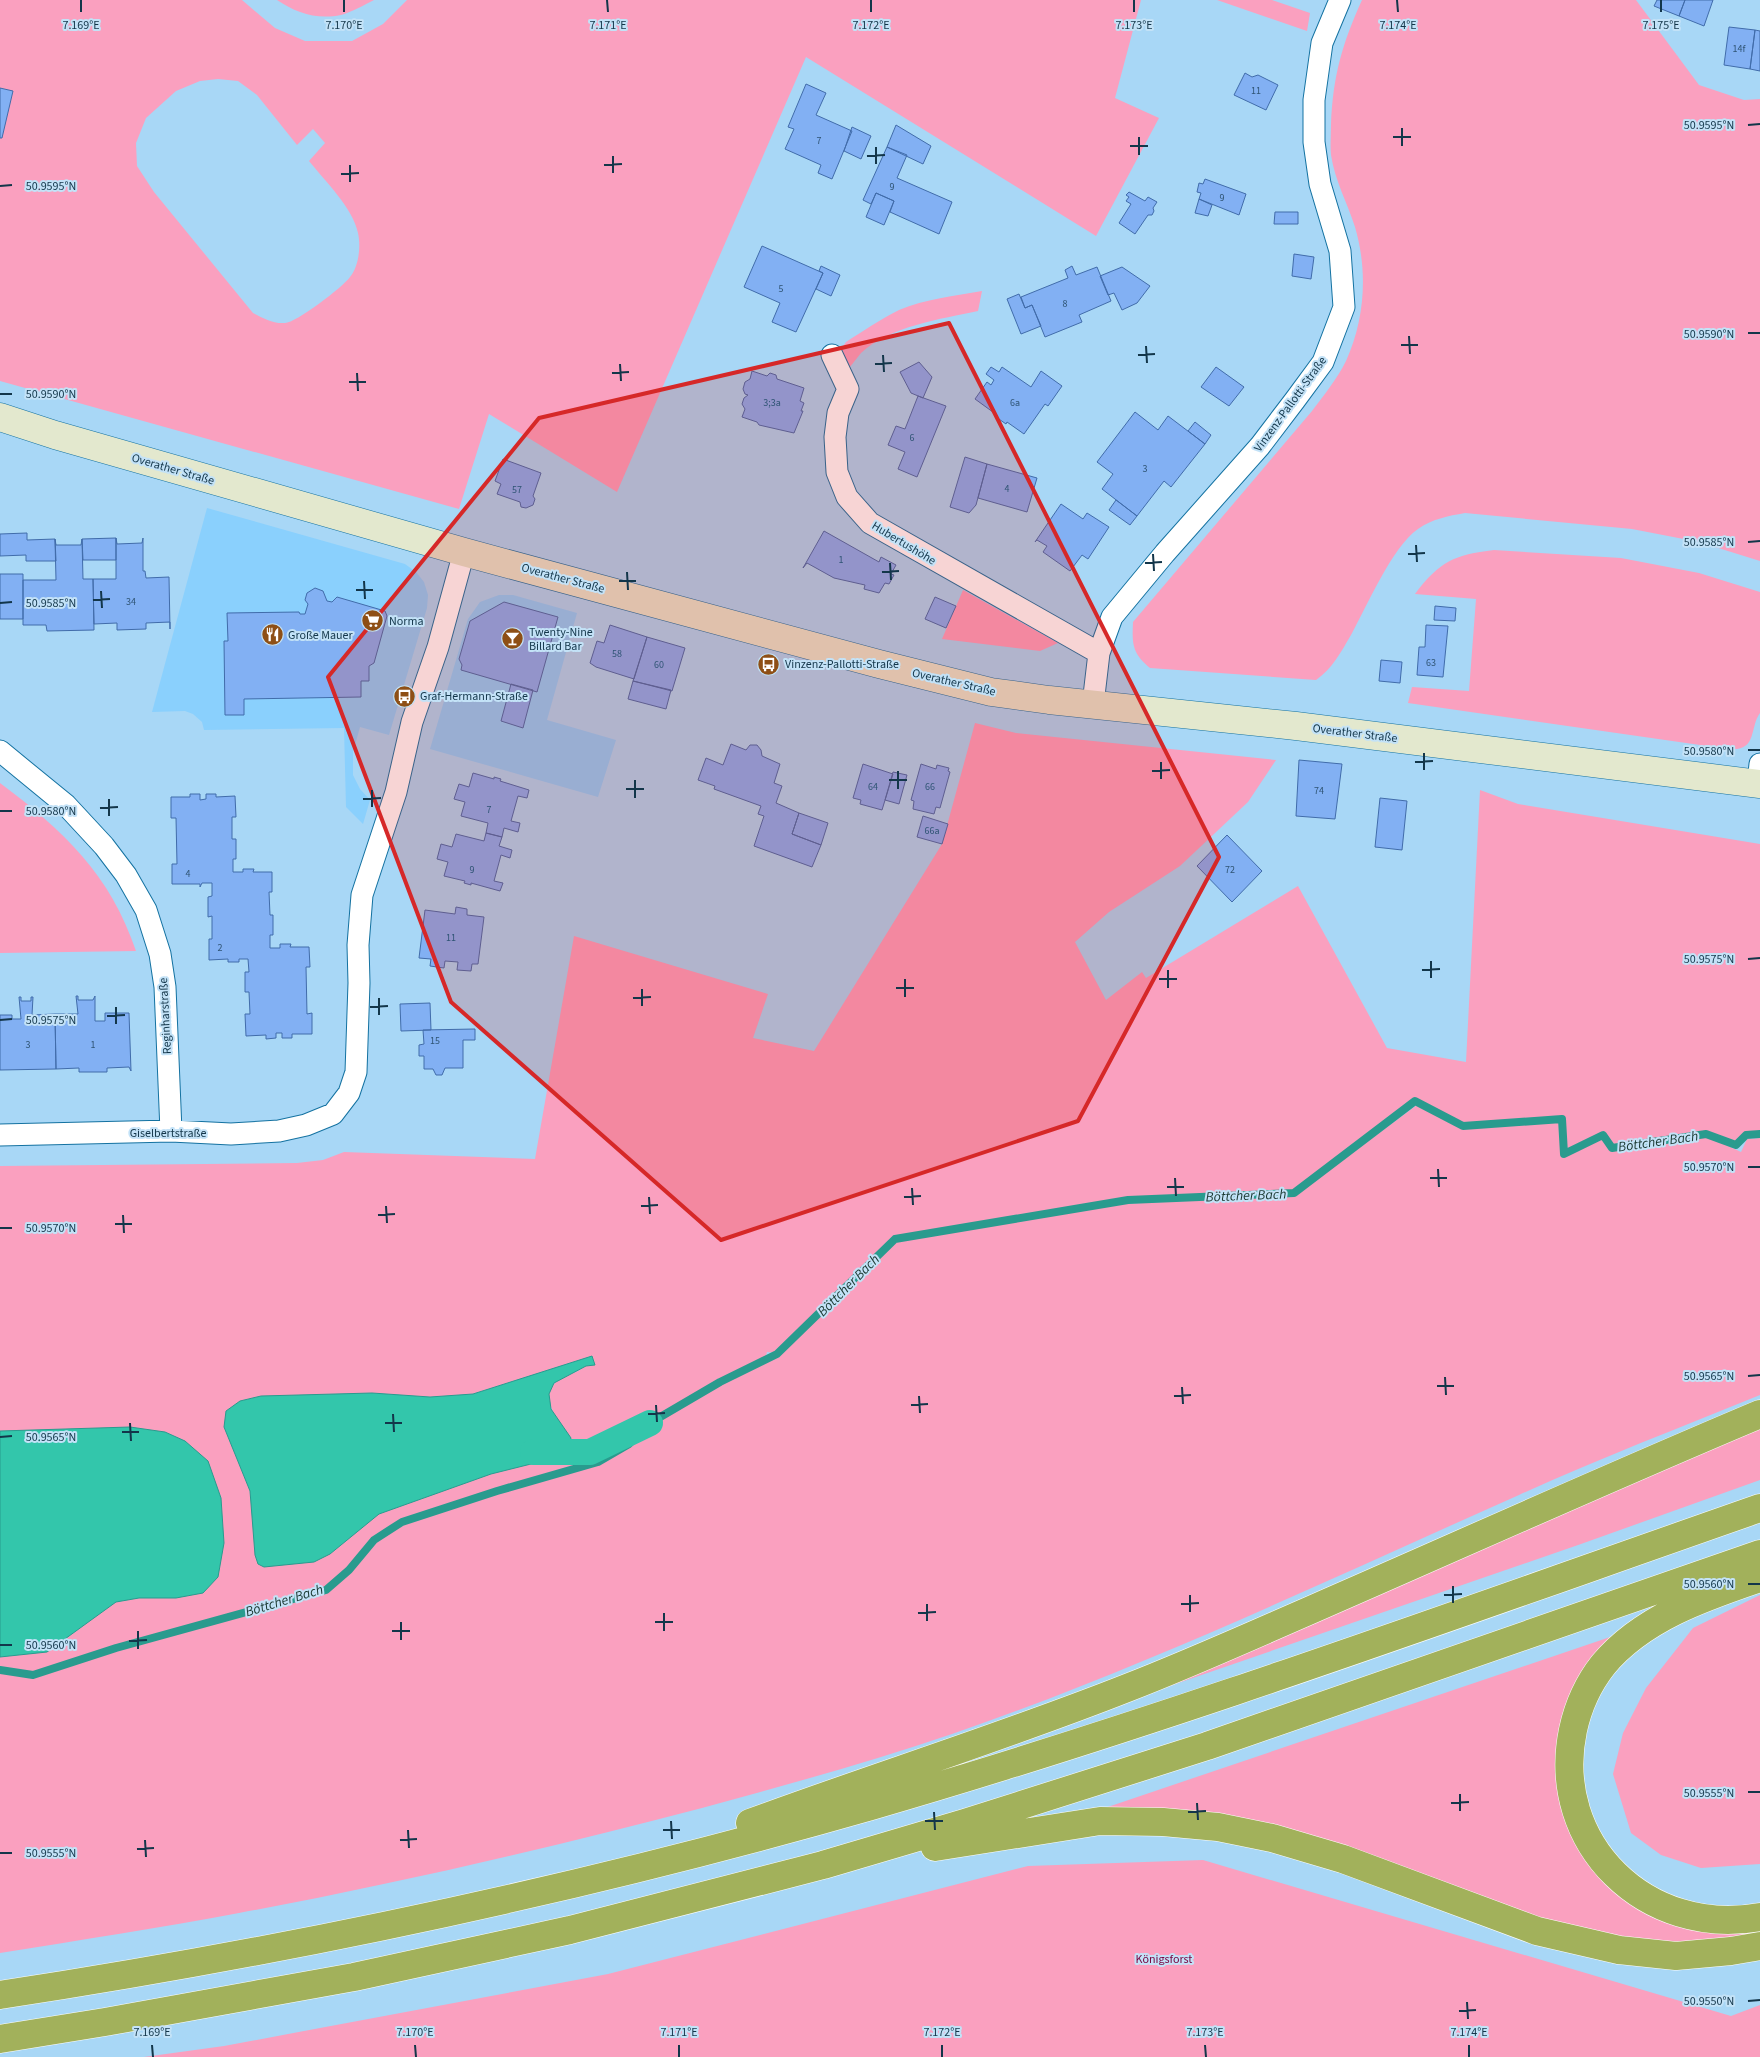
<svg xmlns="http://www.w3.org/2000/svg" width="1760" height="2057" viewBox="0 0 1760 2057" font-family="'Source Sans 3',sans-serif">
	<style>
		.built { fill: #8ad0fd }
		.green { fill: #faa0bf; fill-rule: evenodd }
		.water { fill: #33c6ab; stroke: #299b8e }
		.lines { fill: none; stroke-linecap: round; stroke-linejoin: round }
		.stream { stroke: #299b8e; stroke-width: 8 }
		.canal { stroke: #33c6ab; stroke-width: 26 }
		.building { fill: #82b0f3; stroke: #416caa }
		.minor-casing { stroke: #1472a1; stroke-width: 23 }
		.secondary-casing { stroke: #1472a1; stroke-width: 29 }
		.motorway-casing { stroke: #fff; stroke-width: 29 }
		.minor { stroke: #fff; stroke-width: 21 }
		.secondary { stroke: #e3e8ce; stroke-width: 28 }
		.motorway { stroke: #a2b15b; stroke-width: 28 }
		.marked { fill: #d62828; fill-opacity: 0.2; stroke: #d62828; stroke-width: 4; stroke-linejoin: round }
		.ticks { fill: none; stroke: #13364a; stroke-width: 2 }
		.labels { text-anchor: middle; stroke-width: 4; stroke-linejoin: round; paint-order: stroke }
		.number-label { font-size: 10px; fill: #2f5474 }
		.street-label { font-size: 12px; fill: #13364a; stroke: #c3e2f7 }
		.poi-label { font-size: 12px; fill: #13364a; stroke: #c3e2f7; text-anchor: start }
		.park-label { font-size: 12px; fill: #75003e; stroke: #c3e2f7 }
		.water-label { font-size: 14px; font-style: italic; fill: #1a3831; stroke: #c3e2f7 }
		.ticks-label { font-size: 12px; text-anchor: middle; fill: #13364a; stroke: #c3e2f7; stroke-width: 4; stroke-linejoin: round; paint-order: stroke }
	</style>
	<rect width="100%" height="100%" fill="#a8d7f6"/>
	<path class="built" d="M207,508l198,56 11,8 8,10 4,13 -1,13 -38,127 -29,-8 -7,25v23l7,14 10,11 -7,24 -17,-17 -2,-79 -140,2 -2,-8 -9,-8 -8,-3 -33,1z
		M499,595h14l64,18 -30,107 69,20 -18,57 -168,-48 38,-130 12,-17z"/>
	<path class="green" d="M0,0h242l33,28 30,13h47l31,-17 24,-24h734l-26,98 44,20 -63,118 -290,-179 -189,435 -128,-78 -30,95 -459,-128zM218,79l20,2 19,14 40,50 16,-16 12,14 -16,18c16,20 44,47 49,72 3,13 1,33 -8,44 -7,10 -54,46 -65,46 -12,1 -22,-5 -32,-10l-99,-121 -17,-26 -1,-23 10,-25 30,-27 24,-10z
		M277,0h97c-10,5 -22,12 -33,15 -24,5 -45,-2 -64,-15z
		M1217,0h55l38,13 -3,18z
		M1362,0h274l63,85 45,15 16,-1v462l-61,-19 -67,-13 -167,-16c-17,3 -33,6 -47,16 -26,18 -51,77 -67,106 -10,17 -19,34 -35,45l-166,-12c-18,-15 -18,-24 -17,-46l179,-211c12,-16 25,-32 34,-50 19,-42 22,-90 9,-134 -8,-25 -20,-46 -24,-72 -1,-10 0,-21 0,-31 2,-48 11,-80 31,-124z
		M982,291l-4,20c-37,8 -88,15 -117,42 -5,6 -10,13 -15,18 -4,-11 -8,-19 0,-29 17,-11 35,-23 53,-32 26,-11 56,-14 83,-19z
		M1494,550l127,8 78,15 61,19v121c-11,15 -2,39 -32,36l-320,-46 4,-16 57,4 7,-92 -61,-5c25,-33 39,-39 79,-44z
		M963,590l95,53 -18,8 -98,-12z
		M975,723l41,10 260,27 -28,42 -68,64 -71,46 -34,30 31,58 36,-28 4,6 152,-92 89,162 79,14 14,-272 38,14 242,40v289l-16,1 -4,13 -33,-15 -95,14 -8,-15 -39,21 -3,-34 -99,7 -48,-25 -125,92 -168,8 -231,38 -115,115 -9,-1 -1,4 12,2 117,-117 226,-37 173,-8 123,-91 46,24 96,-7 3,36 39,-21 8,13 98,-14 34,16 6,-13 13,-1v257c-81,33 -162,64 -241,100 -187,83 -373,172 -567,239 -82,28 -166,51 -250,74 -153,40 -307,76 -463,105 -79,15 -159,27 -239,40v-296l47,-5 69,-50 23,-4h37l32,-136 -23,-21 -20,-9 -165,-1v-265l297,-3 26,-3 21,-8 191,7 39,-223 194,58 -15,44 61,13 128,-207zM592,1356c-11,20 -23,15 -37,27 -17,15 6,42 16,55l-4,14 -4,4 -72,18 -112,40 -49,40 -76,-33 -4,-30 -26,-64 148,-34 58,4 43,-3z
		M0,783c64,48 110,91 136,168l-136,2z
		M1760,1423v57l-179,64 -426,147z
		M1760,1595v269l-59,4 -40,-13 -30,-22 -18,-59 10,-41 23,-45 47,-60z
		M1619,1634l-55,88 35,150 161,55v10l-27,5 -84,1 -69,-11 -225,-80 -262,-40z
		M1203,1860l528,156 29,-11v52h-1616l80,-11 384,-72 420,-108z"/>
	<path class="water" d="M592,1356l3,9 -9,1 -32,17 -5,11 2,15 20,29 -4,14 -4,4 -72,18 -112,40 -49,40 -16,8 -50,5 -6,-3 -3,-9 -5,-64 -26,-64 2,-16 14,-10 21,-5 111,-3 58,4 43,-3z
		M130,1427l35,5 20,9 23,20 13,37 3,45 -6,34 -15,16 -27,5h-37l-23,4 -69,50 -47,5v-226z"/>
	<g class="lines">
		<path class="stream" d="M0,1670l33,5 83,-27 210,-58 23,-20 25,-30 28,-18 95,-31 101,-29 31,-18 21,-21 70,-41 57,-28 118,-115 233,-39 166,-7 121,-92 48,25 99,-7 2,35 39,-19 9,13 94,-14 30,11 10,-10 14,-1"/>
		<path class="canal" d="M533,1452h57l60,-29"/>
	</g>
	<path class="building" d="M1657,0h28l-6,16 -25,-10z
		M1685,0h28l-9,26 -25,-10z
		M1729,27l26,3 -5,39 -26,-4z
		M1755,30l5,1v40l-10,-2z
		M1245,73l7,4 6,-2 20,10 -12,25 -32,-15z
		M806,84l20,9 -10,22 36,16 -20,48 -14,-6 3,-8 -36,-16 9,-20 -6,-2z
		M0,88l13,3 -11,47h-2z
		M896,125l35,21 -8,18 -36,-17z
		M852,127l19,9 -10,23 -17,-8z
		M887,147l20,8 -10,23 55,24 -13,32 -49,-22 4,-11 -18,-8 -5,11 -8,-4z
		M1205,179l41,15 -7,21 -40,-16 2,-6 -4,-1 2,-9 4,1z
		M1129,192l16,9 3,-4 9,5 -4,6 1,3 -2,4h-4l-13,19 -16,-11 12,-19 -5,-3 3,-4 -3,-2z
		M876,193l18,8 -10,24 -18,-8z
		M1199,199l13,6 -4,11 -13,-3z
		M1275,212h23v12h-24z
		M762,246l61,27 -27,59 -24,-10 8,-19 -36,-16z
		M1294,254l20,3 -3,22 -19,-3z
		M821,266l19,9 -9,21 -15,-7 7,-16 -4,-2z
		M1072,266l4,9 21,-8 14,34 -32,14 3,7 -37,15 -13,-32 -7,3 -4,-11 47,-19 -3,-8z
		M1122,267l28,19 -13,17 -15,7 -8,-17 -6,2 -8,-19z
		M1019,294l6,14 7,-3 9,21 -20,8 -14,-35z
		M919,362l13,15 -9,21 -12,-5 -11,-21z
		M991,367l8,5 3,-5 29,20 10,-16 21,15 -14,20 -3,-2 -21,30 -17,-12 -1,2 -10,-7 1,-2 -22,-16 12,-17 4,3 3,-5 -8,-6z
		M1216,367l28,20 -15,19 -28,-19z
		M752,371l15,5 3,-3 6,2 1,4 27,9 -4,13 4,2 -3,8h2l-9,22 -35,-8 -2,-3 -15,-5 3,-8 -3,-5 2,-6 4,-3 -3,-1 -2,-5 2,-7 5,-3z
		M918,396l28,10 -29,71 -19,-8 7,-17 -17,-7 8,-19 9,3z
		M1135,412l23,18 10,-14 37,28 -34,43 -7,-6 -27,35 -35,-27 11,-15 -16,-12z
		M1195,422l16,13 -6,9 -17,-13z
		M965,457l22,7 -11,41 -7,8 -19,-6z
		M503,459l38,14 -8,23 2,3 -2,6 -7,3 -5,-1 -1,-5 -23,-8 4,-10 -6,-3z
		M987,464l50,14 -10,34 -49,-14z
		M1116,500l21,16 -7,9 -21,-15z
		M1061,504l22,15 4,-6 22,14 -21,32 -6,-4 -12,16 -27,-19 4,-6 -10,-6 -2,2z
		M824,531l55,31 2,-5 15,8 -5,9 3,1 -5,9 -4,-1 -6,10 -15,-4 1,-4 -31,-7 -27,-15 -4,5z
		M27,533v7l28,-1 1,22h-30v-6l-26,1v-22z
		M116,538l1,6 25,-1 1,-5v33h2l1,7 23,-1 1,52v-7l-24,1v6l-29,1v-7l-23,1 -1,-45h23z
		M116,538v22h-33l-1,-21z
		M55,539l1,6h25l1,-6 1,40h10l1,51 -47,1 -1,-6h-23v-45h33z
		M0,574h23v45h-23z
		M315,588l8,3 4,10 5,1 5,-5 48,14 2,5 -13,47 -5,3v15h-8v16l-117,2v16h-19l-1,-74h4l-1,-28 72,-1 1,2h5l3,-10 -3,-4 2,-7z
		M935,597l21,9 -10,22 -21,-9z
		M504,602l54,15 -21,75 -76,-22 1,-5 -3,-6 11,-38z
		M1435,606l21,2 -1,13 -21,-1z
		M610,625l37,12 -13,42 -38,-12 -6,-4 7,-22 7,2z
		M1426,625l22,1 -5,51 -26,-2 2,-28h6z
		M647,637l38,11 -13,43 -39,-10z
		M1381,660l21,2 -2,21 -21,-2z
		M633,681l38,9 -5,19 -38,-10z
		M511,684l22,6 -10,38 -22,-7z
		M731,744l15,6 4,-5h7l4,5 1,6 18,8 -6,19 8,3 -6,17 23,10 -7,21 29,11 -9,22 -58,-21 10,-30 -6,-2 3,-8 -47,-17 1,-3 -17,-6 8,-22 17,7z
		M1299,760l43,4 -7,55 -39,-3z
		M863,764l30,10 -11,36 -22,-6 1,-4 -8,-2z
		M921,764l15,5 1,-4 12,3 -1,3 2,1 -10,36 -4,-1 -2,7 -21,-5 1,-8 -3,-1z
		M893,772l14,3 -8,29 -14,-4z
		M473,773l21,6v-2l7,2 -1,2 29,9 -2,8 -9,-2 -7,25 9,2 -2,9 -14,-4 -2,9 -16,-4 2,-10 -27,-7 4,-14 -11,-3 5,-15 10,3z
		M190,794h10v6l6,-1v-5h10v3l19,-1 1,21h-4v22h4v20h-3v13h10v-3h11l-1,3h19v20h-3l1,23h3v20h-3v13h10v-4h11l-1,3h19l1,20h-4l1,47 5,-1v21h-20v4h-10v-5h-6v5l-10,1v-4l-20,1 -1,-22h5l-1,-22h-4v-20h4l-1,-13h-9v3h-11v-3l-19,1v-21h3v-23l-4,1v-20l4,-1v-13h-10l-2,4v-3h-28v-20h5l-1,-46h-5v-21h19z
		M1380,798l27,3 -5,49 -27,-3z
		M799,813l29,10 -7,22 -29,-11z
		M923,816l25,8 -6,20 -25,-7z
		M486,833l16,4 -3,9 13,4 -2,8 -9,-3 -7,26 9,2 -3,8 -29,-8v2l-7,-2 1,-2 -21,-5 4,-14 -11,-3 4,-15 11,3 4,-13 28,7z
		M1227,835l35,36 -30,31 -35,-36z
		M456,907l11,2v6l17,2 -6,47h-6l-1,7 -14,-1 1,-8 -13,-1 -1,7 -14,-2 1,-7 -12,-1 6,-48 30,4z
		M76,996h2v4h15l2,-4v25h10v-8h24l2,58 -2,-4 -22,1v4h-28v-4l-23,1 -1,-55h23z
		M19,997h2v4h10v-4h2l-1,18 23,-1 1,55 -56,1v-55h12v4h9z
		M430,1003l1,27 -30,1 -1,-27z
		M475,1029v11h-12v28h-18l-3,7h-6l-3,-6h-9v-13h-5v-11l5,-1 -1,-14z"/>
	<g class="lines">
		<defs>
			<path id="minor" d="M832,355l16,34 -10,24 -3,24 2,35 10,25 23,26 229,130
				M1093,704l6,-51 13,-36 53,-64 95,-107 35,-46 28,-38 21,-55 -4,-56 -20,-67 -6,-42v-42l8,-57 18,-43
				M0,751l66,54 38,41 22,29 20,35 14,44 5,33 6,144
				M1758,783l2,-19
				M0,1135l171,-4 60,3 48,-3 27,-6 27,-11 16,-21 7,-21 3,-89 -1,-38 4,-50 34,-103 16,-70 26,-75 26,-95"/>
			<path id="secondary" d="M0,417l55,18 409,117 415,112 112,28 58,8 247,26 464,58"/>
			<path id="motorway" d="M1760,1578c-56,19 -118,40 -157,87 -15,19 -25,42 -30,65 -24,114 74,208 187,187
				M750,1823c125,-46 253,-86 377,-135 62,-24 124,-52 186,-79 149,-65 297,-132 447,-195
				M935,1847l165,-26 63,1 55,5 54,11 71,21 194,72 82,19 57,6 55,-5 29,-5
				M0,1995c294,-45 585,-107 871,-189 300,-87 594,-195 889,-298
				M0,2039l105,-17 249,-45 216,-47 253,-65 142,-42 242,-77 553,-192"/>
		</defs>
		<use href="#minor" class="minor-casing"/>
		<use href="#secondary" class="secondary-casing"/>
		<use href="#motorway" class="motorway-casing"/>
		<use href="#minor" class="minor"/>
		<use href="#secondary" class="secondary"/>
		<use href="#motorway" class="motorway"/>
	</g>
	<path class="marked" d="M949,323l270,534 -141,264 -357,119 -270,-238 -123,-325 211,-259z"/>
	<path class="ticks" d="M81,0v12M344,0v12M607,0l1,12M871,0v12M1134,0v12M1397,0l1,12M1661,0v12M1748,125l12,-1M1402,128v18M1139,137v18M1393,137h18M1130,146h18M876,147v17M613,156v17M867,156l18,-1M350,165v17M604,165l18,-1M341,174l18,-1M0,186l12,-1M1748,333h12M1409,336l1,18M1401,345h17M1146,346l1,17M883,355l1,17M1138,355l17,-1M620,364l1,17M875,364l17,-1M357,373l1,18M612,373l17,-1M349,382h17M0,394h12M1748,542l12,-1M1416,545l1,17M1153,554l1,17M1408,554l17,-1M890,563l1,17M1145,563l17,-1M627,572l1,18M882,572l17,-1M364,581l1,18M619,581h17M356,590h17M101,591l1,17M93,600l17,-1M0,603l12,-1M1748,750h12M1424,753v17M1161,762v17M1415,762l18,-1M898,771v18M1152,771l18,-1M635,780v18M889,780h18M626,789h18M372,790v17M109,799v17M363,799l18,-1M100,808l18,-1M0,811h12M1748,959l12,-1M1431,961v17M1168,970v18M1422,970l18,-1M905,979v18M1159,979h18M896,988h18M642,989v17M379,998v17M633,998l18,-1M116,1007v17M370,1007l18,-1M107,1016l18,-1M0,1020l12,-1M1748,1167h12M1438,1169l1,18M1175,1178l1,18M1430,1178h17M1167,1187h17M912,1188l1,17M649,1197l1,17M904,1197l17,-1M386,1206l1,17M641,1206l17,-1M123,1215l1,18M378,1215l17,-1M115,1224h17M0,1228h12M1748,1376l12,-1M1445,1377l1,18M1437,1386h17M1182,1387l1,17M919,1396l1,17M1174,1396l17,-1M656,1405l1,17M911,1405l17,-1M393,1414l1,18M648,1414l17,-1M130,1423l1,18M385,1423h17M122,1432h17M0,1437l12,-1M1748,1584h12M1453,1586v17M1190,1595v17M1444,1595l18,-1M927,1604v17M1181,1604l18,-1M664,1613v18M918,1613l18,-1M401,1622v18M655,1622h18M138,1631v18M392,1631h18M129,1641l18,-1M0,1645h12M1748,1792h12M1460,1794v17M1197,1803l1,17M1451,1803l18,-1M934,1812l1,18M1188,1812l18,-1M671,1821l1,18M925,1821h18M408,1830l1,18M663,1830h17M145,1840l1,17M400,1840l17,-1M137,1849l17,-1M0,1853h12M1748,2001l12,-1M1467,2002l1,17M1459,2011l17,-1M152,2045l1,12M415,2045l1,12M679,2045v12M942,2045v12M1205,2045l1,12M1469,2045v12"/>
	<defs>
		<symbol id="supermarket-disc" viewBox="-11 -11 22 22"><circle r="9.5" fill="#8e4f15" stroke="#c3e2f7"/><path d="M-6-5.5h2.5l.6 2H6L4.5 2H-2.5L-4.4-4H-6ZM-1.5 3.2a1.3 1.3 0 1 0 .1 0ZM3 3.2a1.3 1.3 0 1 0 .1 0Z" fill="#fff"/></symbol>
		<symbol id="restaurant-disc" viewBox="-11 -11 22 22"><circle r="9.5" fill="#8e4f15" stroke="#c3e2f7"/><path d="M-5-6h1v4h1v-4h1v4h1v-4h1v5L-1.5 .5V6h-2V.5L-5-1ZM5-6V6H3V1.5H1.5Q1.5-4 5-6Z" fill="#fff"/></symbol>
		<symbol id="bar-disc" viewBox="-11 -11 22 22"><circle r="9.5" fill="#8e4f15" stroke="#c3e2f7"/><path d="M-6-5H6L.8 .8V4.5H3.5V6h-7V4.5H-.8V.8Z" fill="#fff"/></symbol>
		<symbol id="bus-disc" viewBox="-11 -11 22 22"><circle r="9.5" fill="#8e4f15" stroke="#c3e2f7"/><path d="M-5-6H5V4H4V6H2V4H-2V6H-4V4H-5ZM-3.5-4V0h7V-4ZM-3.5 1.2v1.5H-2V1.2ZM2 1.2v1.5H3.5V1.2Z" fill="#fff"/></symbol>
	</defs>
	<g fill-rule="evenodd">
		<use href="#supermarket-disc" x="360" y="608" width="25" height="25"/>
		<use href="#restaurant-disc" x="260" y="622" width="25" height="25"/>
		<use href="#bar-disc" x="500" y="626" width="25" height="25"/>
		<use href="#bus-disc" x="756" y="652" width="25" height="25"/>
		<use href="#bus-disc" x="392" y="684" width="25" height="25"/>
	</g>
	<g class="labels">
		<g class="number-label">
			<text x="1739" y="52">14f</text>
			<text x="1256" y="94">11</text>
			<text x="819" y="144">7</text>
			<text x="892" y="190">9</text>
			<text x="1222" y="201">9</text>
			<text x="781" y="292">5</text>
			<text x="1065" y="307">8</text>
			<text x="772" y="406">3;3a</text>
			<text x="1015" y="406">6a</text>
			<text x="912" y="441">6</text>
			<text x="1145" y="472">3</text>
			<text x="1007" y="492">4</text>
			<text x="517" y="493">57</text>
			<text x="841" y="563">1</text>
			<text x="131" y="605">34</text>
			<text x="617" y="657">58</text>
			<text x="1431" y="666">63</text>
			<text x="659" y="668">60</text>
			<text x="873" y="790">64</text>
			<text x="930" y="790">66</text>
			<text x="1319" y="794">74</text>
			<text x="489" y="813">7</text>
			<text x="932" y="834">66a</text>
			<text x="472" y="873">9</text>
			<text x="1230" y="873">72</text>
			<text x="188" y="877">4</text>
			<text x="451" y="941">11</text>
			<text x="220" y="951">2</text>
			<text x="435" y="1044">15</text>
			<text x="28" y="1048">3</text>
			<text x="93" y="1048">1</text>
		</g>
		<g class="street-label">
			<text transform="translate(1290 404) rotate(-54)" y="4">Vinzenz-Pallotti-Straße</text>
			<text transform="translate(173 469) rotate(16)" y="4">Overather Straße</text>
			<text transform="translate(904 543) rotate(31)" y="4">Hubertushöhe</text>
			<text transform="translate(563 578) rotate(15)" y="4">Overather Straße</text>
			<text transform="translate(954 682) rotate(13)" y="4">Overather Straße</text>
			<text transform="translate(1355 733) rotate(7)" y="4">Overather Straße</text>
			<text transform="translate(165 1016) rotate(-93)" y="4">Reginharstraße</text>
			<text x="168" y="1137">Giselbertstraße</text>
		</g>
		<g class="poi-label">
			<text x="389" y="625">Norma</text>
			<text x="529" y="636">Twenty-Nine<tspan x="529" dy="14">Billard Bar</tspan></text>
			<text x="288" y="639">Große Mauer</text>
			<text x="785" y="668">Vinzenz-Pallotti-Straße</text>
			<text x="420" y="700">Graf-Hermann-Straße</text>
		</g>
		<g class="park-label">
			<text x="1164" y="1963">Königsforst</text>
		</g>
		<g class="water-label">
			<text transform="translate(1658 1141) rotate(-8)" y="5">Böttcher Bach</text>
			<text transform="translate(1246 1195) rotate(-2)" y="5">Böttcher Bach</text>
			<text transform="translate(848 1285) rotate(-45)" y="5">Böttcher Bach</text>
			<text transform="translate(284 1600) rotate(-17)" y="5">Böttcher Bach</text>
		</g>
	</g>
	<g class="ticks-label">
		<text x="81" y="29">7.169°E</text>
		<text x="344" y="29">7.170°E</text>
		<text x="608" y="29">7.171°E</text>
		<text x="871" y="29">7.172°E</text>
		<text x="1134" y="29">7.173°E</text>
		<text x="1398" y="29">7.174°E</text>
		<text x="1661" y="29">7.175°E</text>
		<text x="1709" y="129">50.9595°N</text>
		<text x="51" y="190">50.9595°N</text>
		<text x="1709" y="338">50.9590°N</text>
		<text x="51" y="398">50.9590°N</text>
		<text x="1709" y="546">50.9585°N</text>
		<text x="51" y="607">50.9585°N</text>
		<text x="1709" y="755">50.9580°N</text>
		<text x="51" y="815">50.9580°N</text>
		<text x="1709" y="963">50.9575°N</text>
		<text x="51" y="1024">50.9575°N</text>
		<text x="1709" y="1171">50.9570°N</text>
		<text x="51" y="1232">50.9570°N</text>
		<text x="1709" y="1380">50.9565°N</text>
		<text x="51" y="1441">50.9565°N</text>
		<text x="1709" y="1588">50.9560°N</text>
		<text x="51" y="1649">50.9560°N</text>
		<text x="1709" y="1797">50.9555°N</text>
		<text x="51" y="1857">50.9555°N</text>
		<text x="1709" y="2005">50.9550°N</text>
		<text x="152" y="2036">7.169°E</text>
		<text x="415" y="2036">7.170°E</text>
		<text x="679" y="2036">7.171°E</text>
		<text x="942" y="2036">7.172°E</text>
		<text x="1205" y="2036">7.173°E</text>
		<text x="1469" y="2036">7.174°E</text>
	</g>
</svg>
